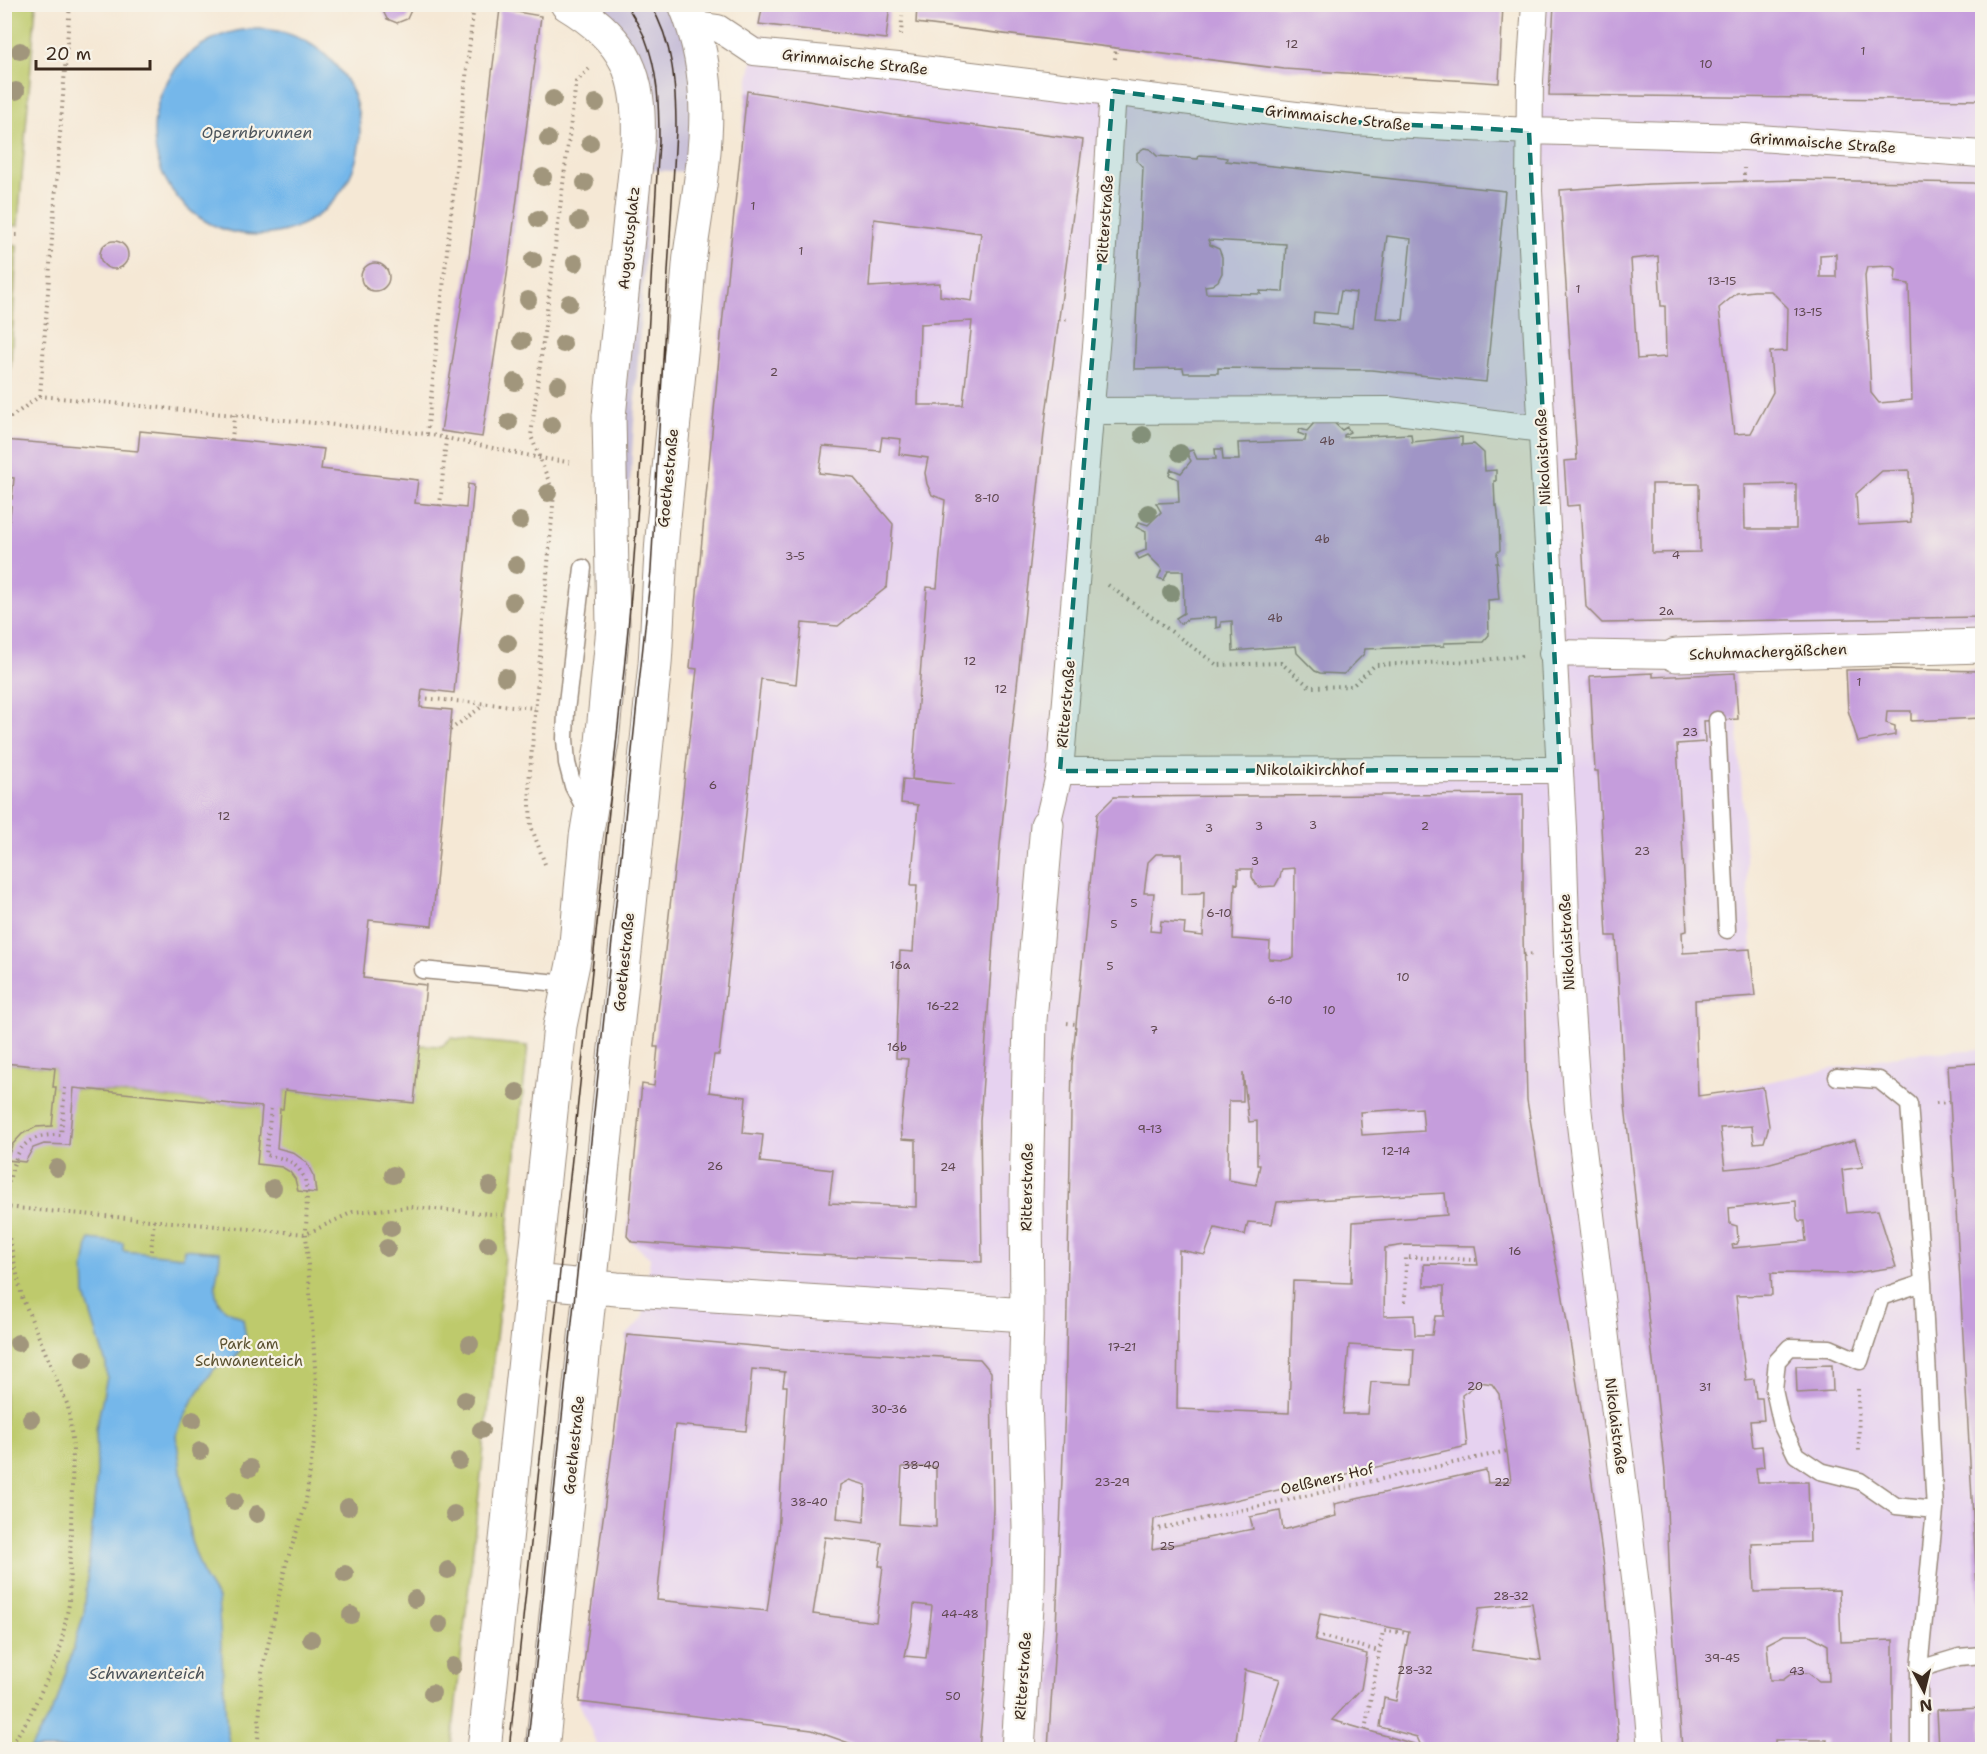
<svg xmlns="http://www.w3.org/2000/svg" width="1987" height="1754" viewBox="0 0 1987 1754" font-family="'Shantell Sans',sans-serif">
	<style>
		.built { fill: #e6d2f0; fill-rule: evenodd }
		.industrial { fill: #c8bfd8 }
		.green { fill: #beca6c; stroke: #7c7a45; stroke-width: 1.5 }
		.water { fill: #75b7ea; stroke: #587084; stroke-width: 1.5 }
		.building { fill: #c59ddc; fill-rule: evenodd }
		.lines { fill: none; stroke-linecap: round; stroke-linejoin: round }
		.service-casing { stroke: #98897a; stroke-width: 19 }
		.pedestrian-casing { stroke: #98897a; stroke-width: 28 }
		.minor-casing { stroke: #98897a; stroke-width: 35 }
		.path { stroke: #98897a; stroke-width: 4; stroke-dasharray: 1.5 4.5; stroke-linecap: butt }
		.service { stroke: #fff; stroke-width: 16 }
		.pedestrian { stroke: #fff; stroke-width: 26 }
		.minor { stroke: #fff; stroke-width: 33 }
		.tram { stroke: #3b2a1e; stroke-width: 1.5 }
		.tree { fill: #a1967b }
		.marked { fill: #0f766e; fill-opacity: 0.2; stroke: #0f766e; stroke-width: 4.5; stroke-dasharray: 12 8; stroke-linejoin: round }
		.labels { text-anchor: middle; stroke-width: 4.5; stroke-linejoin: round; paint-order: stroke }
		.number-label { font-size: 12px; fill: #5e474e }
		.street-label { font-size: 15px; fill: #3b2a1e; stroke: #f7f3e8 }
		.park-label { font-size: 15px; fill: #5c5232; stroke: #f7f3e8 }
		.water-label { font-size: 16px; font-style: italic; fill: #4c545b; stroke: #f7f3e8 }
	</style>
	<rect width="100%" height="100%" fill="#f7f3e8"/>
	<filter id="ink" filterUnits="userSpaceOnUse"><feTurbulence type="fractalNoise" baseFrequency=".0167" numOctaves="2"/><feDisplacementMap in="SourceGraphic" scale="12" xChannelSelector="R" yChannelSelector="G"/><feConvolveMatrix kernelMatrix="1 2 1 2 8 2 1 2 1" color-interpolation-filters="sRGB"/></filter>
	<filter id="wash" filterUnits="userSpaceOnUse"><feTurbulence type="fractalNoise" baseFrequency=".008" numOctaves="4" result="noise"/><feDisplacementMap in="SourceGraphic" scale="24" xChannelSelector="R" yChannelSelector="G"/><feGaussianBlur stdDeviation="1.35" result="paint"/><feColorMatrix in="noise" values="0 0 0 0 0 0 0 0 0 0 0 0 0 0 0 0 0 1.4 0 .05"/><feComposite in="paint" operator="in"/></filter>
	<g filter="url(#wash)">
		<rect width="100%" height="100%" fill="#f5e8d5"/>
		<path class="built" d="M1535,5h447v641l-249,8 22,342 -60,4 3,96 207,-42 77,-5v700l-1383,1 -20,-48 48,-367 16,-17 7,-60 -18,-16 22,-156 4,-39h-4l43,-378 25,-344 25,-234 10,-57 116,30 656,67zM1389,410l153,19 17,340 -499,2 31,-360z"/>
		<path class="industrial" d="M588,5h86l18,53 -2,114 -40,-2 -21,331h-9l-1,-41 29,-318z"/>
		<path class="green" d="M10,5h26l-18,221 -14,-1v-160z
			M5,244l12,1 -8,150 -5,-1z
			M451,1038l77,8 -77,703h-446l-1,-686 51,5 -1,19 229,22 2,-19 129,13 6,-58 22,1z"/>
		<path class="water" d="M154 132a103 103 0 1 1 206 0a103 103 0 1 1-206 0Z
			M89,1239l34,4v8l60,6 1,-8 36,3c1,19 -14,44 6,58 6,3 12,5 17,9l3,19 -10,19 -22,12 -23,34 -15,32 15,106 13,36 14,22 9,134 4,16h-201l26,-45 28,-90 13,-142 -1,-43 11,-52 -1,-13 -21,-69 -1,-28z"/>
		<g id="blocks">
			<path class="building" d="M384,4h26l2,4 -5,11 -10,4 -10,-4 -5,-10z
				M763,4h127l-4,35 -127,-15z
				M1554,4h428v96l-433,-5z
				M917,5h586l-4,78 -215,-14 -368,-46z
				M500,9l41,7 -34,259 -25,162 -41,-6 27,-166z
				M747,91l146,24 190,25 -37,274 -46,431 -20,276 2,141 -185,-8 -165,-12 -5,-6 15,-152 12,2 4,-39h-4l43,-378 -7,-1 32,-343zM874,219l107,14 -9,68 -32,-5v-13l-71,4zM972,321l-9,84h-45l2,-81zM882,437l19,2 -2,15 29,4 -3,15 2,11 5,11 13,5 -8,88 -10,-1 -15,192 42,5 -51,-5 -2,24 17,2 -7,80h6l-4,67 -13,-1 -4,107 12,1 -7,66 1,14 14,1v67l-87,-4 4,-33 -73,-8 3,-27 -20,-2 3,-36 -37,-5 5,-37h5l42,-376 35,5 6,-61 36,3 49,-39 6,-63 -40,-47 -34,-4 4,-27 57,5z
				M1144,148l6,1 7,7 41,3 1,-4 17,1 11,2 -1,3 279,30 -19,191 -115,-12 -153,-2v5h-34l-1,-5 -49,1 9,-202 -6,-6v-8zM1387,236l24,3 -8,81 -27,-2zM1208,240l78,4 -3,48 -23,-1 1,3 -55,-1 -1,-7 7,-1 6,-4 4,-8v-16l-3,-8 -9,-4zM1341,291l15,2 -4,35 -39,-5 1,-11 23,2z
				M1796,180l178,3 8,5v429l-380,6 -16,-16 -6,-102 -13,1 -3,-45 13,-1 -17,-270 89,-6zM1836,254v23h-16v-22zM1658,256l3,50h4l1,51 -29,2 -6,-100zM1891,266l5,3 -1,13 14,2 3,116 -33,3 -8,-10 -6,-118 2,-8zM1754,291h17l17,17 -1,43 -17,1 3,40 -22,41 -17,1 -15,-126 18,-15zM1909,470l2,52 -53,3 -2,-31 26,-23zM1652,484h47l1,68 -48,1zM1796,484v45h-51l-1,-44z
				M100 255a14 14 0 1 1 28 0a14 14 0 1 1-28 0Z
				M361 277a14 14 0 1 1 28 0a14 14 0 1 1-28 0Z
				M1312,416l21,6 9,8 5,-3 3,5 -6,3v2l67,-3 1,8 50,-5v8l12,-1 10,9 1,18 11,-1v11h-2l1,25 2,-1 2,18 1,27 -3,3 1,10h-2l3,36 -11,1 1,35 -6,7 -39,1v3l-79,3 -1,5 -20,20 -24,-1 -5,-2 -18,-18 -1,-7 -63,5 -1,-30 -11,1v5l-5,1v-11l-28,2 -8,5 -4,-6 8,-5 -1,-42h-15l-4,9 -6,-2 4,-9 -14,-14 -9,4 -3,-5 10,-4v-18l-10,-5 3,-5 9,3 13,-13 -5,-9 23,-1 -1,-23 -9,-4 2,-6 10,4 10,-12 -5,-9 7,-2 4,9h19l-1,-10h7l1,11h16l-1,-17 67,-2 1,-5 -8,-3 2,-4 7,2 7,-8z
				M140,431l184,18 -3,20 97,11 -3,23 51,5 2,-24 6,1 -20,208 -32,-4 -2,18 32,3 -20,216 -63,-6 -6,58 63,7 -12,118 -129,-13 -2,19h-3l-3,39 15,4 14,10 8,15 2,16 -18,-2 -3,-12 -5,-7 -8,-5 -25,-3 5,-57 -188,-19 -5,57 -25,-1 -11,4 -8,14 -18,-2 5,-15 10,-11 14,-7 16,-1 4,-39h-3l2,-19 -51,-5 1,-508 2,1 2,-22 -4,-1v-6h4l2,-21 -7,-1v-7l8,1 2,-21 -10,-1v-37l134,11z
				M1888,669l94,2v47l-71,3v-10h-24l-1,12 9,3v9l-37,7 -10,-32 -2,-40z
				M1653,673v4l82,-4 3,46 -34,2 1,21 -28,2 10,187 -5,1 1,21 67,-4 5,47 -60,4 3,96 65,-9 6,39 -5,16 -10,1 -2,-17 -32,2 5,41 34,-3 96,-26 8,27 -21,3 5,43 31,-3 18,57 -48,7 -77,-1 1,22 -36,1 10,84 8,-1 2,19h6l2,22 -14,1 3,26 9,-1 2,21 -8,1 2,14h50l2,60 -58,2 2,48 85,-2 2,52 52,-2v109h-68l2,-9h-52v9h-93l-12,-161 -4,-107 -41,-376 -9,-169h-9l-9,-165h-3l-5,-95zM1796,1201l1,17 2,3h5l2,20 -73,7 -1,-3 4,-1 2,-4 -1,-14 -7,-2 -1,-16zM1784,1635h26l18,10 1,36h-10l-11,-8 -17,1 -8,6h-13l-3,-36z
				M1523,794v141l4,165 18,110 16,76 24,147 19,134 15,182h-362l23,-70 -35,-9 -10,79h-187l8,-121 9,-224 7,-339 25,-251 17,-17zM1156,854h26v40l18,-1 4,-2 -1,45 -19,-2 1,-11 -24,-2 -1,11 -10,-1 4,-38h-10l4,-31zM1295,868l-1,90 -10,2 -15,-1 1,-17 -37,-3 2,-56 3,1v-15h14v8l6,10 17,-1 5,-9 2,-8zM1243,1073l6,49 8,-1v44h3l-4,20 -28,-5 1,-79h14zM1422,1108l2,23 -62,4 -2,-23zM1445,1193l2,22 -94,7 -2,61 -58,-2 -4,132 -112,-4 2,-159 26,5 10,-27 30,7 3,-13 24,2 5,-22zM1405,1245l70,1 3,19 -54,-1v22h20v30h-9l-3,19h-17l-1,-20 -30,1 1,-68zM1349,1345l65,4 -2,35 -41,-2 -3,32h-25zM1480,1382l12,2 7,10 12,87 -23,2 -2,-13 -152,34 2,12 -53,14 -3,-19 -30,6 3,12 -101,20 2,-30 313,-73 -5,-51zM1532,1603l9,57 -70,-10 8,-42zM1320,1614l89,17 -13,70 -12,-3 -4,29 37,10 4,9 -89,-26 29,-31 6,-35 -52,-13z
				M1982,1063v579l-2,1 -32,-578z
				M627,1335l161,14 192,10 11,13 2,137 -7,162 -7,78h-113l-54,-19 -233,-28zM752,1369l33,3 -2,14h4l-9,148 -11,77 -110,-11 18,-175 71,6zM902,1467h34v60l-37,-3zM849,1480l17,5 -2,37 -27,-4 3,-33zM825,1537l57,6 -3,23h4l-7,56 -63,-8zM914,1604l18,2 -6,52 -21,-2 7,-31z
				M1832,1365l1,26 -36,2 -1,-27z
				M1982,1708v41h-43l-2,-39z"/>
		</g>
	</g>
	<g filter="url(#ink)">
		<use href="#blocks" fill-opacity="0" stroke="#98897a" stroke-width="1.5"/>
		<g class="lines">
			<defs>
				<path id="service" d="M583,568l-17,143 -1,28 2,24 6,23 13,25
					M1717,720l10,210
					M422,970l147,14
					M1837,1077l42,3 30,24 14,179 12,227 -16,159v81
					M1923,1283l-42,14 -21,64 -30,-13 -40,-1 -13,14 -3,29 8,36 14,29 24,16 40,10 36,25 39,4
					M1919,1669l40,-12 23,-2"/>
				<path id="pedestrian" d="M1535,4l-5,76 -1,111 34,637 4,125 11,155 62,511 11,131
					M704,26l14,2 36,24 144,14 455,56 176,9 216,6 237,17
					M1091,411l298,-1 153,19
					M1552,653l124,2
					M1060,771l500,-1
					M1047,825l13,-54 38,-448 15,-232"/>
				<path id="minor" d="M1676,655l306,-9
					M533,1281l84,8 410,26
					M484,1750l76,-724 15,-72 11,-117 16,-95 11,-115 -4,-211 29,-272c3,-69 -11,-104 -71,-140
					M542,1750l113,-1086c3,-46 4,-91 8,-137 7,-71 15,-142 22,-213 2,-19 3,-39 5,-59 12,-88 31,-164 -5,-251
					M1018,1750l10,-160 1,-63 -4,-130 2,-82 -1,-119 4,-176 17,-195"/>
			</defs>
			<use href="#service" class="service-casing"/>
			<use href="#pedestrian" class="pedestrian-casing"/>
			<use href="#minor" class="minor-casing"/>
			<path class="path" d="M901,35l2,-31
				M1115,59l1,-12
				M1744,181v-13
				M4,235h14
				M1059,319l8,1
				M40,396l30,-392
				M4,417h7l29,-21 387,38 113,24 34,5
				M427,434l47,-430
				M232,440l2,-25
				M440,506l6,-68
				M1108,585l109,80 64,-2 29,24 42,-1 23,-21 97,-4 50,-5
				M421,698l114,10
				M450,730l34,-25
				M545,864l-14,-38 -2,-43 25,-289 -23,-58 45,-354 13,-13
				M1524,955l11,-1
				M1067,1023l9,1
				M1936,1103l14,-1
				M4,1200c11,-37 9,-67 57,-65l4,-47
				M4,1207l302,27 47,-22 58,-5 93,8
				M4,1215l18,82 46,109 5,41 -4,157 -10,50 -31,65 -20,31
				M151,1251l3,-31
				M1405,1302l1,-45 71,3
				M1858,1389l1,64
				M1153,1530l354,-79
				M1316,1635l63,16
				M1365,1730l18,-99 26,2
				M260,1750l-2,-9 4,-69 24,-108 19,-57 13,-95 -12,-178 1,-42 -2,-13 -6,-10 -10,-9 -23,-5 5,-47"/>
			<use href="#service" class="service"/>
			<use href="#pedestrian" class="pedestrian"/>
			<use href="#minor" class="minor"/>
			<path class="tram" d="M509,1750l115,-1080c18,-176 24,-353 35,-529 0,-36 -1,-70 -14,-103 -5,-12 -13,-23 -19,-34
				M527,1750l124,-1180 25,-439c0,-43 -2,-88 -26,-127"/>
		</g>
		<g class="tree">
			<circle cx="20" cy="51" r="9"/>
			<circle cx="16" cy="91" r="9"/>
			<circle cx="553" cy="99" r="9"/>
			<circle cx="596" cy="103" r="9"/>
			<circle cx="548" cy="139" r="9"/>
			<circle cx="590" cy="143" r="9"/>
			<circle cx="543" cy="177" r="9"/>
			<circle cx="585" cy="183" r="9"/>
			<circle cx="538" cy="219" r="9"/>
			<circle cx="579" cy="221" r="9"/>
			<circle cx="533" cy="260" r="9"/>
			<circle cx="575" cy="263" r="9"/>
			<circle cx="528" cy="300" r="9"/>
			<circle cx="569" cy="303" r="9"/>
			<circle cx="522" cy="341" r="9"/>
			<circle cx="563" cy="344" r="9"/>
			<circle cx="515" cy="382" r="9"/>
			<circle cx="558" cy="385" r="9"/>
			<circle cx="509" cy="422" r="9"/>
			<circle cx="552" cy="425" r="9"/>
			<circle cx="1143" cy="435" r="9"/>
			<circle cx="1180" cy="453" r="9"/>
			<circle cx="548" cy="493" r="9"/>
			<circle cx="1148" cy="513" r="9"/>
			<circle cx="520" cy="521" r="9"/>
			<circle cx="516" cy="565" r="9"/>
			<circle cx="1171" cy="593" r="9"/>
			<circle cx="513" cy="602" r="9"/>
			<circle cx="508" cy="643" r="9"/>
			<circle cx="505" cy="677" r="9"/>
			<circle cx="517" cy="1092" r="9"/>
			<circle cx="57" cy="1168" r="9"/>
			<circle cx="393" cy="1175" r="9"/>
			<circle cx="490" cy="1186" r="9"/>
			<circle cx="273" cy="1188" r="9"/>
			<circle cx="391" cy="1228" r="9"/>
			<circle cx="488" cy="1244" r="9"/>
			<circle cx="387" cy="1248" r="9"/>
			<circle cx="18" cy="1343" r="9"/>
			<circle cx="470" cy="1344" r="9"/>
			<circle cx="84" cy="1359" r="9"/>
			<circle cx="465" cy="1400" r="9"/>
			<circle cx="31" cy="1419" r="9"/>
			<circle cx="193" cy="1420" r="9"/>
			<circle cx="481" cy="1430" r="9"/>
			<circle cx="200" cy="1451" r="9"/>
			<circle cx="459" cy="1461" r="9"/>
			<circle cx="250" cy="1468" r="9"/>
			<circle cx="234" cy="1501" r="9"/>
			<circle cx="348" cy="1507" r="9"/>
			<circle cx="257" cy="1514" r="9"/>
			<circle cx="454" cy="1514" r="9"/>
			<circle cx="448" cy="1570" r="9"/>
			<circle cx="345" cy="1574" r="9"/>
			<circle cx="415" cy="1599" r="9"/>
			<circle cx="351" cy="1615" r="9"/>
			<circle cx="440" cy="1624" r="9"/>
			<circle cx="311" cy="1639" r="9"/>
			<circle cx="453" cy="1666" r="9"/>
			<circle cx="432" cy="1693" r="9"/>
		</g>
	</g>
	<path class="marked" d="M1113,91l240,31 176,9 31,639 -500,1z"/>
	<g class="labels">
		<g class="number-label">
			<text x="1292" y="48">12</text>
			<text x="1863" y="55">1</text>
			<text x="1706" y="68">10</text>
			<text x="753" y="210">1</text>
			<text x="801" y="255">1</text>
			<text x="1722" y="285">13-15</text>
			<text x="1578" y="293">1</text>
			<text x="1808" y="316">13-15</text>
			<text x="774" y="376">2</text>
			<text x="1327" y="445">4b</text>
			<text x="987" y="502">8-10</text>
			<text x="1322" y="543">4b</text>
			<text x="1676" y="559">4</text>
			<text x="795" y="560">3-5</text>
			<text x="1666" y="615">2a</text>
			<text x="1275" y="622">4b</text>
			<text x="970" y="665">12</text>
			<text x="1859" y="686">1</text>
			<text x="1001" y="693">12</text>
			<text x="1690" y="736">23</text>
			<text x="713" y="789">6</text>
			<text x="224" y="820">12</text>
			<text x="1313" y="829">3</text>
			<text x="1259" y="830">3</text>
			<text x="1425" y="830">2</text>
			<text x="1209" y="832">3</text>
			<text x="1642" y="855">23</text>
			<text x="1255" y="865">3</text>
			<text x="1134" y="907">5</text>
			<text x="1219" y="917">6-10</text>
			<text x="1114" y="928">5</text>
			<text x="900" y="969">16a</text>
			<text x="1110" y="970">5</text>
			<text x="1403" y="981">10</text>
			<text x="1280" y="1004">6-10</text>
			<text x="943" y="1010">16-22</text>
			<text x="1329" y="1014">10</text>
			<text x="1154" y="1034">7</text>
			<text x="897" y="1051">16b</text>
			<text x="1150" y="1133">9-13</text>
			<text x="1396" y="1155">12-14</text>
			<text x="715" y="1170">26</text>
			<text x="948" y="1171">24</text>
			<text x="1515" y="1255">16</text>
			<text x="1122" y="1351">17-21</text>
			<text x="1475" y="1390">20</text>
			<text x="1705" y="1391">31</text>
			<text x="889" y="1413">30-36</text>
			<text x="921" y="1469">38-40</text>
			<text x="1112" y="1486">23-29</text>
			<text x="1502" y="1486">22</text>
			<text x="809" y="1506">38-40</text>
			<text x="1167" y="1550">25</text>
			<text x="1511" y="1600">28-32</text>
			<text x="960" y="1618">44-48</text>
			<text x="1722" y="1662">39-45</text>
			<text x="1415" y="1674">28-32</text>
			<text x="1797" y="1675">43</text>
			<text x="953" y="1700">50</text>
		</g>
		<g class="street-label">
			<text transform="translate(855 62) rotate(6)" y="5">Grimmaische Straße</text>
			<text transform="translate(1338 118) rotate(6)" y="5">Grimmaische Straße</text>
			<text transform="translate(1823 143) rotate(4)" y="5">Grimmaische Straße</text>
			<text transform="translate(1105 219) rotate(-86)" y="5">Ritterstraße</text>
			<text transform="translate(629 238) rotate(-84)" y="5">Augustusplatz</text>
			<text transform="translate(1543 457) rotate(-93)" y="5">Nikolaistraße</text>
			<text transform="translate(668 478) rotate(-84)" y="5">Goethestraße</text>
			<text transform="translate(1768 652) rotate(-2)" y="5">Schuhmachergäßchen</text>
			<text transform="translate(1066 704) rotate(-85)" y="5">Ritterstraße</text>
			<text x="1310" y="775">Nikolaikirchhof</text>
			<text transform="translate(1567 942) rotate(-93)" y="5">Nikolaistraße</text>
			<text transform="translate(624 962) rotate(-84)" y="5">Goethestraße</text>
			<text transform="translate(1027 1187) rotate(-89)" y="5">Ritterstraße</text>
			<text transform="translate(1616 1426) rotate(83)" y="5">Nikolaistraße</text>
			<text transform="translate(574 1445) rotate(-84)" y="5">Goethestraße</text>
			<text transform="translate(1327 1479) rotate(-13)" y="5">Oelßners Hof</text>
			<text transform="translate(1023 1676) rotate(-86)" y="5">Ritterstraße</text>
		</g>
		<g class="park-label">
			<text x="249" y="1349">Park am<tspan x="249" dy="17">Schwanenteich</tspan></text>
		</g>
		<g class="water-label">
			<text x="257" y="138">Opernbrunnen</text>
			<text x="147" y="1679">Schwanenteich</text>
		</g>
	</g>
	<rect width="1987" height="1754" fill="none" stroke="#f7f3e8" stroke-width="24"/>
	<g transform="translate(1924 1691) rotate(173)" stroke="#f7f3e8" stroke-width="4.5" paint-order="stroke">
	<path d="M0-4.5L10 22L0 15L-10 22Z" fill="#3b2a1e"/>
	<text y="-9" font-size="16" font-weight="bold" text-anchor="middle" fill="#3b2a1e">N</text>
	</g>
	<path d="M36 60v9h114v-9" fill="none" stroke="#3b2a1e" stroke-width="3"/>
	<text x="45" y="60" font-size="18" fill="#3b2a1e" stroke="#f7f3e8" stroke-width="4.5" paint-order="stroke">20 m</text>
</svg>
